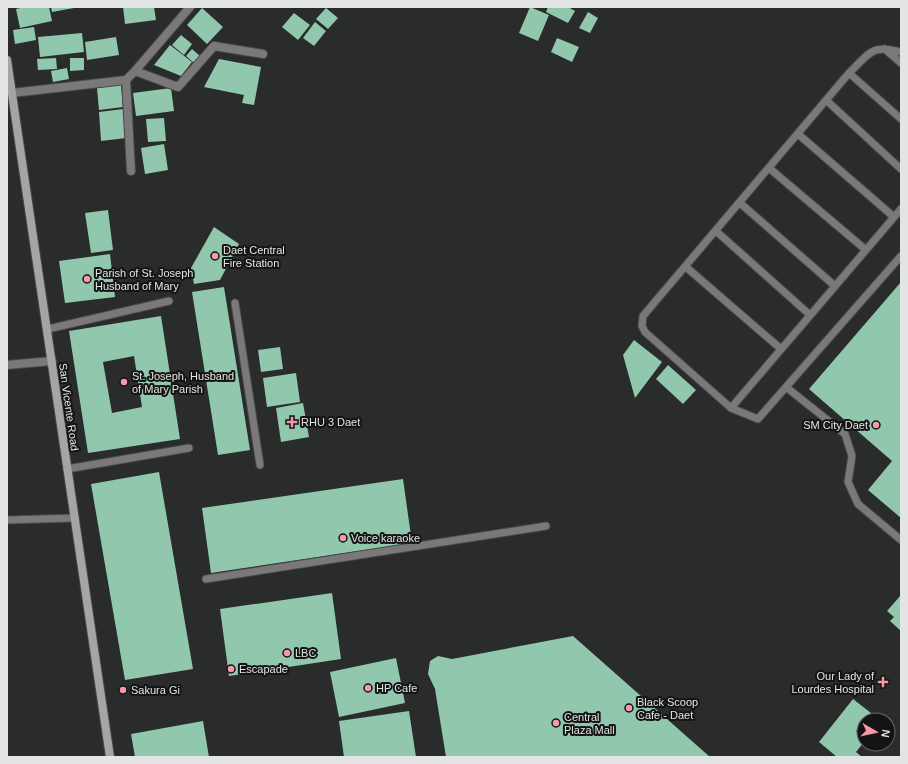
<svg xmlns="http://www.w3.org/2000/svg" width="908" height="764" viewBox="0 0 908 764" font-family="Helvetica,sans-serif">
	<style>
		.building { fill: #91c7ad; fill-rule: evenodd }
		.lines { fill: none; stroke-linecap: round; stroke-linejoin: round }
		.lane-casing { stroke: #474a48; stroke-width: 9 }
		.street-casing { stroke: #474a48; stroke-width: 10 }
		.secondary-casing { stroke: #474a48; stroke-width: 10 }
		.lane { stroke: #7a7878; stroke-width: 7 }
		.street { stroke: #7a7878; stroke-width: 8 }
		.secondary { stroke: #a7a4a4; stroke-width: 8 }
		.poi-dot { fill: #f39aa8; stroke: #131413; stroke-width: 1.5 }
		.labels { text-anchor: middle; stroke-width: 4; stroke-linejoin: round; paint-order: stroke }
		.poi-label { font-size: 11px; fill: #e3e5e4; stroke: #131413; text-anchor: start }
		.street-label { font-size: 11px; fill: #e3e5e4; stroke: #131413 }
	</style>
	<rect width="100%" height="100%" fill="#292c2a"/>
	<path class="building" d="M25,7h24l3,14 -32,7 -4,-19z
		M51,7h23v1l-22,4z
		M123,7h31l2,13 -31,4z
		M530,7l19,8 -11,26 -19,-8z
		M548,7h20l7,4 -7,12 -22,-11z
		M202,8l21,19 -16,17 -20,-19z
		M326,8l12,10 -10,11 -12,-10z
		M588,12l10,6 -8,15 -11,-5z
		M294,13l16,12 -12,15 -16,-13z
		M315,22l11,9 -12,15 -11,-8z
		M34,27l2,13 -21,4 -2,-14z
		M82,33l2,19 -44,5 -2,-20z
		M181,35l11,9 -8,11 -12,-10z
		M116,37l3,18 -32,5 -2,-18z
		M557,38l22,9 -7,15 -21,-10z
		M170,45l22,17 -11,14 -27,-11z
		M192,49l8,7 -6,7 -8,-7z
		M56,58l1,11 -19,1 -1,-11z
		M70,58h14v12l-14,1z
		M219,59l42,8 -7,38 -12,-2 2,-8 -40,-8z
		M67,68l2,11 -16,3 -2,-11z
		M121,85l2,22 -24,3 -2,-22z
		M171,88l3,23 -38,5 -3,-23z
		M123,109l3,29 -25,3 -2,-29z
		M164,118l2,23 -18,1 -2,-23z
		M164,144l4,26 -23,4 -4,-26z
		M108,210l5,40 -22,3 -6,-40z
		M214,227l25,17 -19,36 -26,4 -3,-16z
		M110,254l5,43 -50,6 -6,-42z
		M901,282v236l-33,-28 24,-29 -83,-72z
		M224,287l26,163 -32,5 -26,-163z
		M161,316l19,123 -92,14 -19,-122zM134,356l8,51 -30,6 -9,-51z
		M634,340l28,22 -27,36 -12,-43z
		M280,347l3,22 -22,3 -3,-22z
		M668,365l28,25 -13,14 -27,-25z
		M296,373l4,29 -33,5 -4,-29z
		M303,403l6,34 -28,5 -5,-34z
		M159,472l34,197 -68,11 -34,-196z
		M403,479l9,64 -201,30 -9,-65z
		M332,593l9,66 -112,17 -9,-67z
		M901,595v36l-11,-10 4,-4 -7,-6z
		M573,636l137,121h-264l-11,-68 -7,-15 2,-13 8,-5 14,3z
		M396,658l9,45 -66,14 -9,-45z
		M853,699l18,14 -15,18 8,7v4l-8,10 6,5h-25l-18,-15z
		M409,711l7,46h-72l-5,-36z
		M203,721l6,36h-74l-4,-23z"/>
	<g class="lines">
		<defs>
			<path id="lane" d="M885,49l16,14
				M901,52c-30,-8 -31,1 -52,21l-206,243 -1,10 3,6 86,76 27,11 28,-32 59,47 7,22 -4,26 10,22 43,36
				M849,73l52,46
				M826,100l75,69
				M798,134l96,83
				M769,168l97,82
				M740,203l95,83
				M716,231l94,84
				M686,267l95,82
				M235,303l25,162
				M48,329l121,-28
				M786,387l115,-131
				M731,408l170,-199
				M67,469l122,-21
				M7,520l68,-2
				M206,579l340,-53"/>
			<path id="street" d="M135,71l43,16 36,-41 49,8
				M126,80l5,91
				M12,93l114,-13 9,-9 55,-64
				M7,365l45,-4"/>
			<path id="secondary" d="M7,60l103,697"/>
		</defs>
		<use href="#lane" class="lane-casing"/>
		<use href="#street" class="street-casing"/>
		<use href="#secondary" class="secondary-casing"/>
		<use href="#lane" class="lane"/>
		<use href="#street" class="street"/>
		<use href="#secondary" class="secondary"/>
	</g>
	<g class="poi-dot">
		<circle cx="215" cy="256" r="4"/>
		<circle cx="87" cy="279" r="4"/>
		<circle cx="124" cy="382" r="4"/>
		<path d="M290 416h4v4h4v4h-4v4h-4v-4h-4v-4h4z"/>
		<circle cx="876" cy="425" r="4"/>
		<circle cx="343" cy="538" r="4"/>
		<circle cx="287" cy="653" r="4"/>
		<circle cx="231" cy="669" r="4"/>
		<path d="M881 676h4v4h4v4h-4v4h-4v-4h-4v-4h4z"/>
		<circle cx="368" cy="688" r="4"/>
		<circle cx="123" cy="690" r="4"/>
		<circle cx="629" cy="708" r="4"/>
		<circle cx="556" cy="723" r="4"/>
	</g>
	<g class="labels">
		<g class="poi-label">
			<text x="223" y="254">Daet Central<tspan x="223" dy="13">Fire Station</tspan></text>
			<text x="95" y="277">Parish of St. Joseph<tspan x="95" dy="13">Husband of Mary</tspan></text>
			<text x="132" y="380">St. Joseph, Husband<tspan x="132" dy="13">of Mary Parish</tspan></text>
			<text x="301" y="426">RHU 3 Daet</text>
			<text x="868" y="429" text-anchor="end">SM City Daet</text>
			<text x="351" y="542">Voice karaoke</text>
			<text x="295" y="657">LBC</text>
			<text x="239" y="673">Escapade</text>
			<text x="874" y="680" text-anchor="end">Our Lady of<tspan x="874" dy="13">Lourdes Hospital</tspan></text>
			<text x="376" y="692">HP Cafe</text>
			<text x="131" y="694">Sakura Gi</text>
			<text x="637" y="706">Black Scoop<tspan x="637" dy="13">Cafe - Daet</tspan></text>
			<text x="564" y="721">Central<tspan x="564" dy="13">Plaza Mall</tspan></text>
		</g>
		<g class="street-label">
			<text transform="translate(69 407) rotate(82)" y="4">San Vicente Road</text>
		</g>
	</g>
	<rect width="908" height="764" fill="none" stroke="#e3e5e4" stroke-width="16"/>
	<g transform="translate(876 732) rotate(99)"><circle r="19" fill="#131413" stroke="#666867"/>
	<path d="M0-3L7 15L0 10L-7 15Z" fill="#f39aa8"/>
	<text y="-6" font-size="11" font-weight="bold" text-anchor="middle" fill="#e3e5e4">N</text>
	</g>
</svg>
